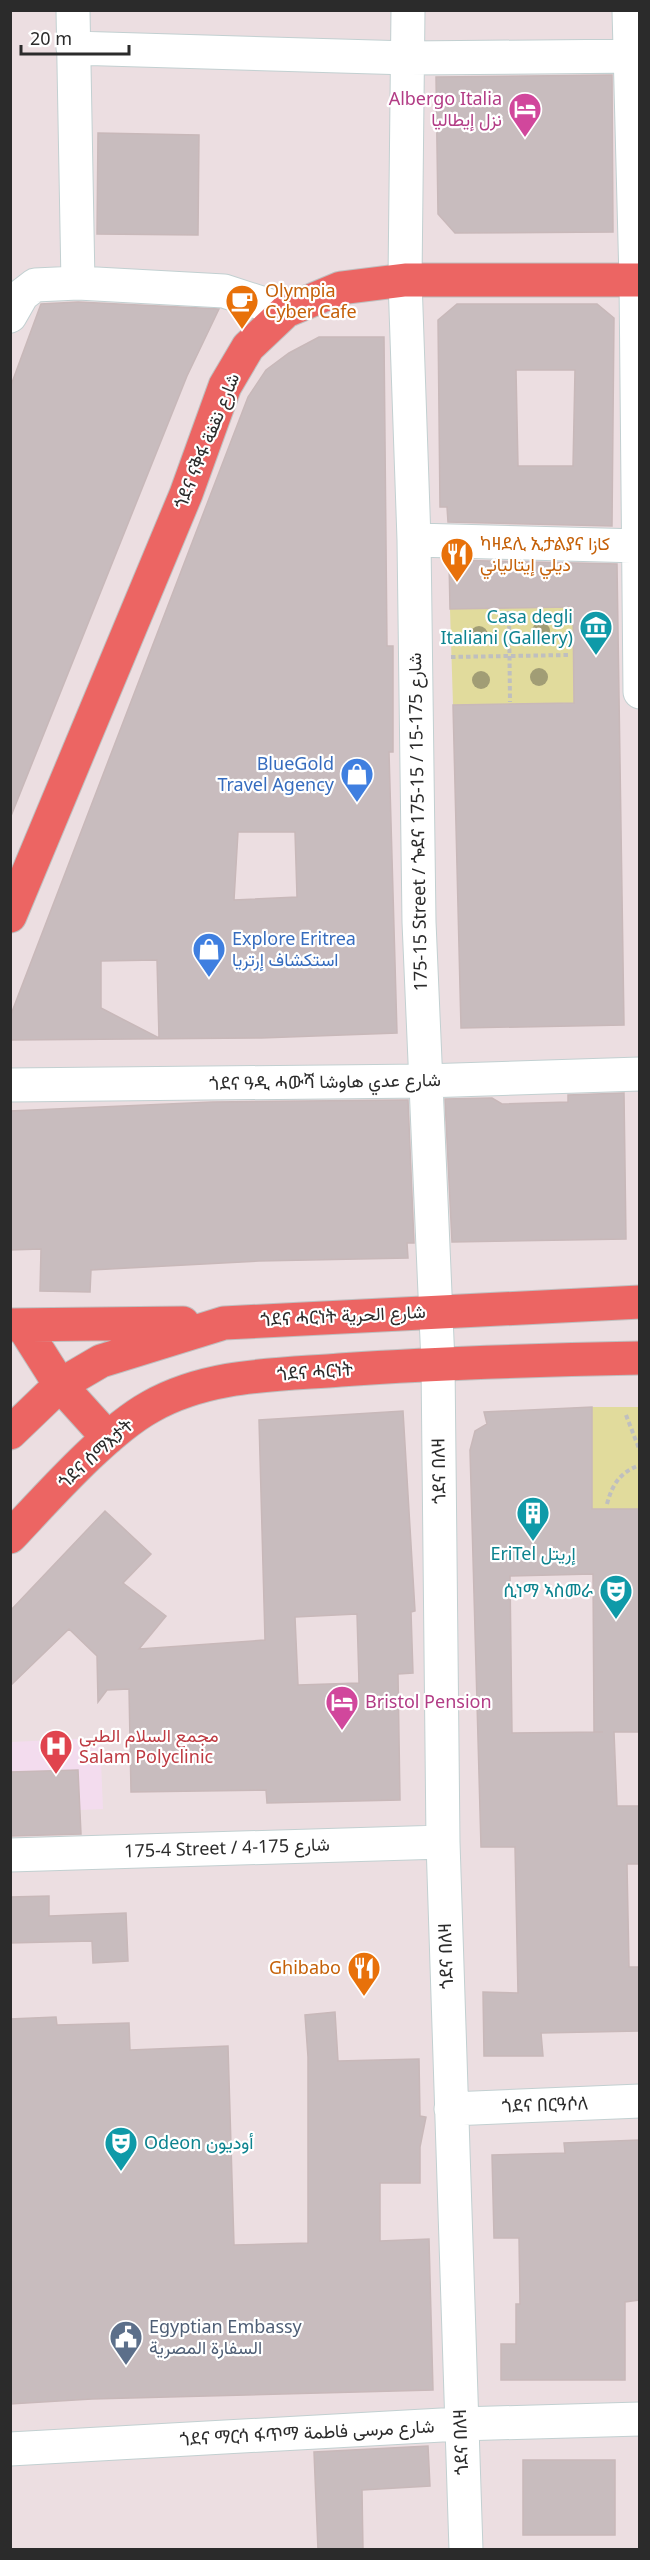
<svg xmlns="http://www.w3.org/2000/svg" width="650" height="2560" viewBox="0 0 650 2560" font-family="'Noto Sans',Vazirmatn,'Noto Sans Ethiopic',sans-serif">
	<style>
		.medical { fill: #f3dcee }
		.green { fill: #e1db9c }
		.building { fill: #c8bcbe; stroke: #c8b8b9; stroke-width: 1.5; fill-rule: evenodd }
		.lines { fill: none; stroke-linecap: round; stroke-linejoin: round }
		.minor-casing { stroke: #c2d0d1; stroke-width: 35 }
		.major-casing { stroke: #bfbfbf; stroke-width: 35 }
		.path { stroke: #bfbfbf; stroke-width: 4; stroke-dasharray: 4.5 3; stroke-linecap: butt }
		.minor { stroke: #fff; stroke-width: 33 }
		.major { stroke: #ec6563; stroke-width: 33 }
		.tree { fill: #a19d75 }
		.labels { text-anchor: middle; stroke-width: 4.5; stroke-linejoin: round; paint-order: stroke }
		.hotel-label { font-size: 18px; fill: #b23c85; stroke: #fff; text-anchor: end }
		.food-label { font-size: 18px; fill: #c56008; stroke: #fff; text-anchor: start }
		.street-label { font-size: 18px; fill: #2b2b2b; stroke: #fff }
		.culture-label { font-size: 18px; fill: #0d838f; stroke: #fff; text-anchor: end }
		.shop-label { font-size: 18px; fill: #366cbe; stroke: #fff; text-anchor: end }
		.health-label { font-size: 18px; fill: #be3a42; stroke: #fff; text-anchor: start }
		.service-label { font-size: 18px; fill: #4e5e75; stroke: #fff; text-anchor: start }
	</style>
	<rect width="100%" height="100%" fill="#ecdee1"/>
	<path class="medical" d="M100,1738l3,71 -92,4 -1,-71z"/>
	<path class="green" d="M573,607l1,96 -121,2 -3,-96z
		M592,1407h47v102h-47z"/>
	<path class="building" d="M612,75l1,157 -158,1 -17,-19 -2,-137z
		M98,133l101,2 -1,100 -101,-1z
		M78,302l141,7 -32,67 -176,440 -1,-428 31,-84z
		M457,304h140l17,14 -2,208 -164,-4 -1,-15h-7l-2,-187zM516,370h59l-2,96h-55z
		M319,337h65l3,309h6v106h-4l8,281 -136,5 -251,2v-23l238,-620 18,-27 23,-17zM238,832h57l2,65 -63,3zM157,960l2,78 -58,-30v-47z
		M449,560l168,4 7,461 -163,3 -8,-323 121,-2 -1,-96 -123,2z
		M624,1093l2,146 -174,3 -7,-143 47,-1 10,6 66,-2v-7z
		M408,1100l6,143h-7l1,15 -149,3 -168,9 -1,22 -50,-1 1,-42 -31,1v-139l203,-9z
		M592,1407v102h47v223h-25l3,74h22v58h-12l2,103h10v64l-98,2 2,23h-59l-1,-64 35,1 -3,-146h-34l-11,-397 5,-19 12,-7 -3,-12zM593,1574l1,158h9l-91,1 -2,-157z
		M403,1411l12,200 -4,1 2,61 -15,1 2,126 -133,3 -1,-13 -135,2 -2,-103 -22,1 -9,12 -1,-46 -28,-27 -59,57v-75l95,-100 46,43 -28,29 43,33 -27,33 126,-9 -6,-220zM357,1614l2,69 -61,2 -3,-68z
		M78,1770l3,64 -71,2v-64z
		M49,1896v20l77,-3 2,48 -35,2 -1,-22 -82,2v-46z
		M335,2012l3,49 81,-2 1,57 6,1 -6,30v36h-40v58l49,-2 4,151 -341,9 -82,5v-385l46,-2 1,8 72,-2 1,27 98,-4 6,199 74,-2v-186l-3,-42z
		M639,2140v160l-14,2v78h-124v-36h15v-40h4l-1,-66h-25l-2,-83 73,-2 -1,-10z
		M428,2446l2,40 -68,4 1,60h-45l-4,-98z
		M523,2460h92v75h-92z"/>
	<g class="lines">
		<defs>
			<path id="minor" d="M73,10l5,273
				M408,10l-3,270 9,260 5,382 19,441 5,479 23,708
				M629,10l7,270 4,412
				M73,48l336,10 231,-2
				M10,316l12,-21 13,-10 43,-2 146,8 62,20
				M414,540l226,6
				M10,1085l414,-4 216,-7
				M10,1855l433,-13
				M451,2109l189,-8
				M10,2449l450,-25 180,-5"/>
			<path id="major" d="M10,916l176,-422 39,-108 23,-39 38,-36 55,-23 64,-8h235
				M10,1325l173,-2
				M22,1325l38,60 48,53
				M10,1433l50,-48 41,-24 123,-38 416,-21
				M10,1537c37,-39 95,-105 140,-130 58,-33 126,-32 190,-37 100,-7 199,-10 300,-12"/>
		</defs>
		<use href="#minor" class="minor-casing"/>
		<use href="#major" class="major-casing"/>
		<path class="path" d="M509,611l1,91
			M451,657l119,-2
			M626,1415l14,36
			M607,1504c5,-19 13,-32 33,-39"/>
		<use href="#minor" class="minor"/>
		<use href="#major" class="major"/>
	</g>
	<g class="tree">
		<circle cx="541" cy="631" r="9"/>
		<circle cx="479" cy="635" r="9"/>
		<circle cx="539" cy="677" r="9"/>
		<circle cx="481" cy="680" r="9"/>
	</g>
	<defs>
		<symbol id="hotel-pin" viewBox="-11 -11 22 30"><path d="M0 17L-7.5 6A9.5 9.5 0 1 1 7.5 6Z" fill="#d1479c" stroke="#fff"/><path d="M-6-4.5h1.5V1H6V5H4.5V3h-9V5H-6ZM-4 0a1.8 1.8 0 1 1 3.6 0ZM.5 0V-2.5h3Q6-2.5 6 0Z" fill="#fff"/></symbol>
		<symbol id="cafe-pin" viewBox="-11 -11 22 30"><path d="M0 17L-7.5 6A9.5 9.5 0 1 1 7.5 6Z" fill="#e8710a" stroke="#fff"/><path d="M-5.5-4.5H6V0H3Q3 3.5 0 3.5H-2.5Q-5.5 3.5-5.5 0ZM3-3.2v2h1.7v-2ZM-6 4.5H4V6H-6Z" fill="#fff"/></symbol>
		<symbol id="restaurant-pin" viewBox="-11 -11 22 30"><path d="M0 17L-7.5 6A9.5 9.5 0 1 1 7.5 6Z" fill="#e8710a" stroke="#fff"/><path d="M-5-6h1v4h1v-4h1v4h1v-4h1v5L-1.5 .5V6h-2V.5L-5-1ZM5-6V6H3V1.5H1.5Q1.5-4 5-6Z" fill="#fff"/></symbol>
		<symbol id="museum-pin" viewBox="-11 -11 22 30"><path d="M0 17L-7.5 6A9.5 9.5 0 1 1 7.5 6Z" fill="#0f9aa8" stroke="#fff"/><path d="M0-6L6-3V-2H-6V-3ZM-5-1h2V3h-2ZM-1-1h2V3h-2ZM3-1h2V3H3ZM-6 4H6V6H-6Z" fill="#fff"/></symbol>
		<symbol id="shop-pin" viewBox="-11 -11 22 30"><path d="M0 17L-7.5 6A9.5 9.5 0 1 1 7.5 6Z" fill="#3f7fe0" stroke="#fff"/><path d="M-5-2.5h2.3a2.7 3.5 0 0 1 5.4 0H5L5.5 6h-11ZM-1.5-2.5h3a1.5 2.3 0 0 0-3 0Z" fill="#fff"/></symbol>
		<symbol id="building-pin" viewBox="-11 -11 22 30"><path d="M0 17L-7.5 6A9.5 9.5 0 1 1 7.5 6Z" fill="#0f9aa8" stroke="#fff"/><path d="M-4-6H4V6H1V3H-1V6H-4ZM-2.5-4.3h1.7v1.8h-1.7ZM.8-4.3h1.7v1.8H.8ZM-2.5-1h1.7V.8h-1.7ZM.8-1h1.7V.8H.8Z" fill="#fff"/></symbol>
		<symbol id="theatre-pin" viewBox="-11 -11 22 30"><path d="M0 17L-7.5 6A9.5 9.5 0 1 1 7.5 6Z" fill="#0f9aa8" stroke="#fff"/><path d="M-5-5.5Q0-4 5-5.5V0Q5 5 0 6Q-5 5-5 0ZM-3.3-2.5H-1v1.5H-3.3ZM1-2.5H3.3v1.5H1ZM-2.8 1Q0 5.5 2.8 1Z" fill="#fff"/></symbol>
		<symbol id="hospital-pin" viewBox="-11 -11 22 30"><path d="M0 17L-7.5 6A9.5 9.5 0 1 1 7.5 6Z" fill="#e0444e" stroke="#fff"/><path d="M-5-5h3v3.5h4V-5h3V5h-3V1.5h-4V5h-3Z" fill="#fff"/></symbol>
		<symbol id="civic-pin" viewBox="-11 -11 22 30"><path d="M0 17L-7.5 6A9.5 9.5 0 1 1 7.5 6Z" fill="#5c6f8a" stroke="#fff"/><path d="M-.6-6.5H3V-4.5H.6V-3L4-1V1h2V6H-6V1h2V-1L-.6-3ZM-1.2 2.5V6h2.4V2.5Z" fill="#fff"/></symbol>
	</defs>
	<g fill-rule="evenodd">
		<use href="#hotel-pin" x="506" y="90" width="38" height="52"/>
		<use href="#cafe-pin" x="223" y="282" width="38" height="52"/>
		<use href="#restaurant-pin" x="438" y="535" width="38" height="52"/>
		<use href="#museum-pin" x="577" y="608" width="38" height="52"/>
		<use href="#shop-pin" x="338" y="755" width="38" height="52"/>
		<use href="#shop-pin" x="190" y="930" width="38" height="52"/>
		<use href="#building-pin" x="514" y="1494" width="38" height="52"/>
		<use href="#theatre-pin" x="597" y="1572" width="38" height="52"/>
		<use href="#hotel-pin" x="323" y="1683" width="38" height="52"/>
		<use href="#hospital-pin" x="37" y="1727" width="38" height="52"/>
		<use href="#restaurant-pin" x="345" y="1949" width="38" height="52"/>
		<use href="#theatre-pin" x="102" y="2124" width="38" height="52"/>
		<use href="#civic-pin" x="107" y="2318" width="38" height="52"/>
	</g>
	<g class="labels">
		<g class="hotel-label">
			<text x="502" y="105">Albergo Italia<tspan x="502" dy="21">نزل إيطاليا</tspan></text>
			<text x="365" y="1708" text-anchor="start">Bristol Pension</text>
		</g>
		<g class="food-label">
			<text x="265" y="297">Olympia<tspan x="265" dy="21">Cyber Cafe</tspan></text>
			<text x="480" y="550">ካዛደሊ ኢታልያና كازا<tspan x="480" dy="21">ديلي إيتالياني</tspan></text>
			<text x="341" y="1974" text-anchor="end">Ghibabo</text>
		</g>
		<g class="street-label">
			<text transform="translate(207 441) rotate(-68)" y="6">ጎደና ናቅፋ شارع نقفة</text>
			<text transform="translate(418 822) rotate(-91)" y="6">175-15 Street / ጐደና 175-15 / شارع 175-15</text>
			<text transform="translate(325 1082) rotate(-1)" y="6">ጎደና ዓዲ ሓውሻ شارع عدي هاوشا</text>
			<text transform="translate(343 1316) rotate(-3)" y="6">ጎደና ሓርነት شارع الحرية</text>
			<text transform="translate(315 1372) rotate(-4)" y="6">ጎደና ሓርነት</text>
			<text transform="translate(96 1454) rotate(-42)" y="6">ጎደና ሰማእታት</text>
			<text transform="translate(439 1471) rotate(-91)" y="6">ጎደና በለዛ</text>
			<text transform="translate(227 1848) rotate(-2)" y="6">175-4 Street / شارع 175-4</text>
			<text transform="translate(446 1956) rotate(-92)" y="6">ጎደና በለዛ</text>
			<text transform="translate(545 2105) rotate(-2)" y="6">ጎደና በርዓሶለ</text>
			<text transform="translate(307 2433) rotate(-3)" y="6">ጎደና ማርሳ ፋጥማ شارع مرسى فاطمة</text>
			<text transform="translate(461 2442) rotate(-92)" y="6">ጎደና በለዛ</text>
		</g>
		<g class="culture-label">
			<text x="573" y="623">Casa degli<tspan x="573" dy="21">Italiani (Gallery)</tspan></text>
			<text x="533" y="1560" text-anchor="middle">EriTel إريتل</text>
			<text x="593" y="1597">ሲነማ ኣስመራ</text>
			<text x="144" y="2149" text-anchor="start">Odeon أوديون</text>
		</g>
		<g class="shop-label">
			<text x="334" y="770">BlueGold<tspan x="334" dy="21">Travel Agency</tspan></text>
			<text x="232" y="945" text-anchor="start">Explore Eritrea<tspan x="232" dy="21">استكشاف إرتريا</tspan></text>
		</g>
		<g class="health-label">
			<text x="79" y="1742">مجمع السلام الطبي<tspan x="79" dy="21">Salam Polyclinic</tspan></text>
		</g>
		<g class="service-label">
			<text x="149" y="2333">Egyptian Embassy<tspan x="149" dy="21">السفارة المصرية</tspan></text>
		</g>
	</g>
	<rect width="650" height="2560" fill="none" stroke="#2b2b2b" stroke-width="24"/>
	<path d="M21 45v9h108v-9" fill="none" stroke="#2b2b2b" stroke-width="3"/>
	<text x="30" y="45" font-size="18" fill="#2b2b2b" stroke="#ffffff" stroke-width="4.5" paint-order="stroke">20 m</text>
</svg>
